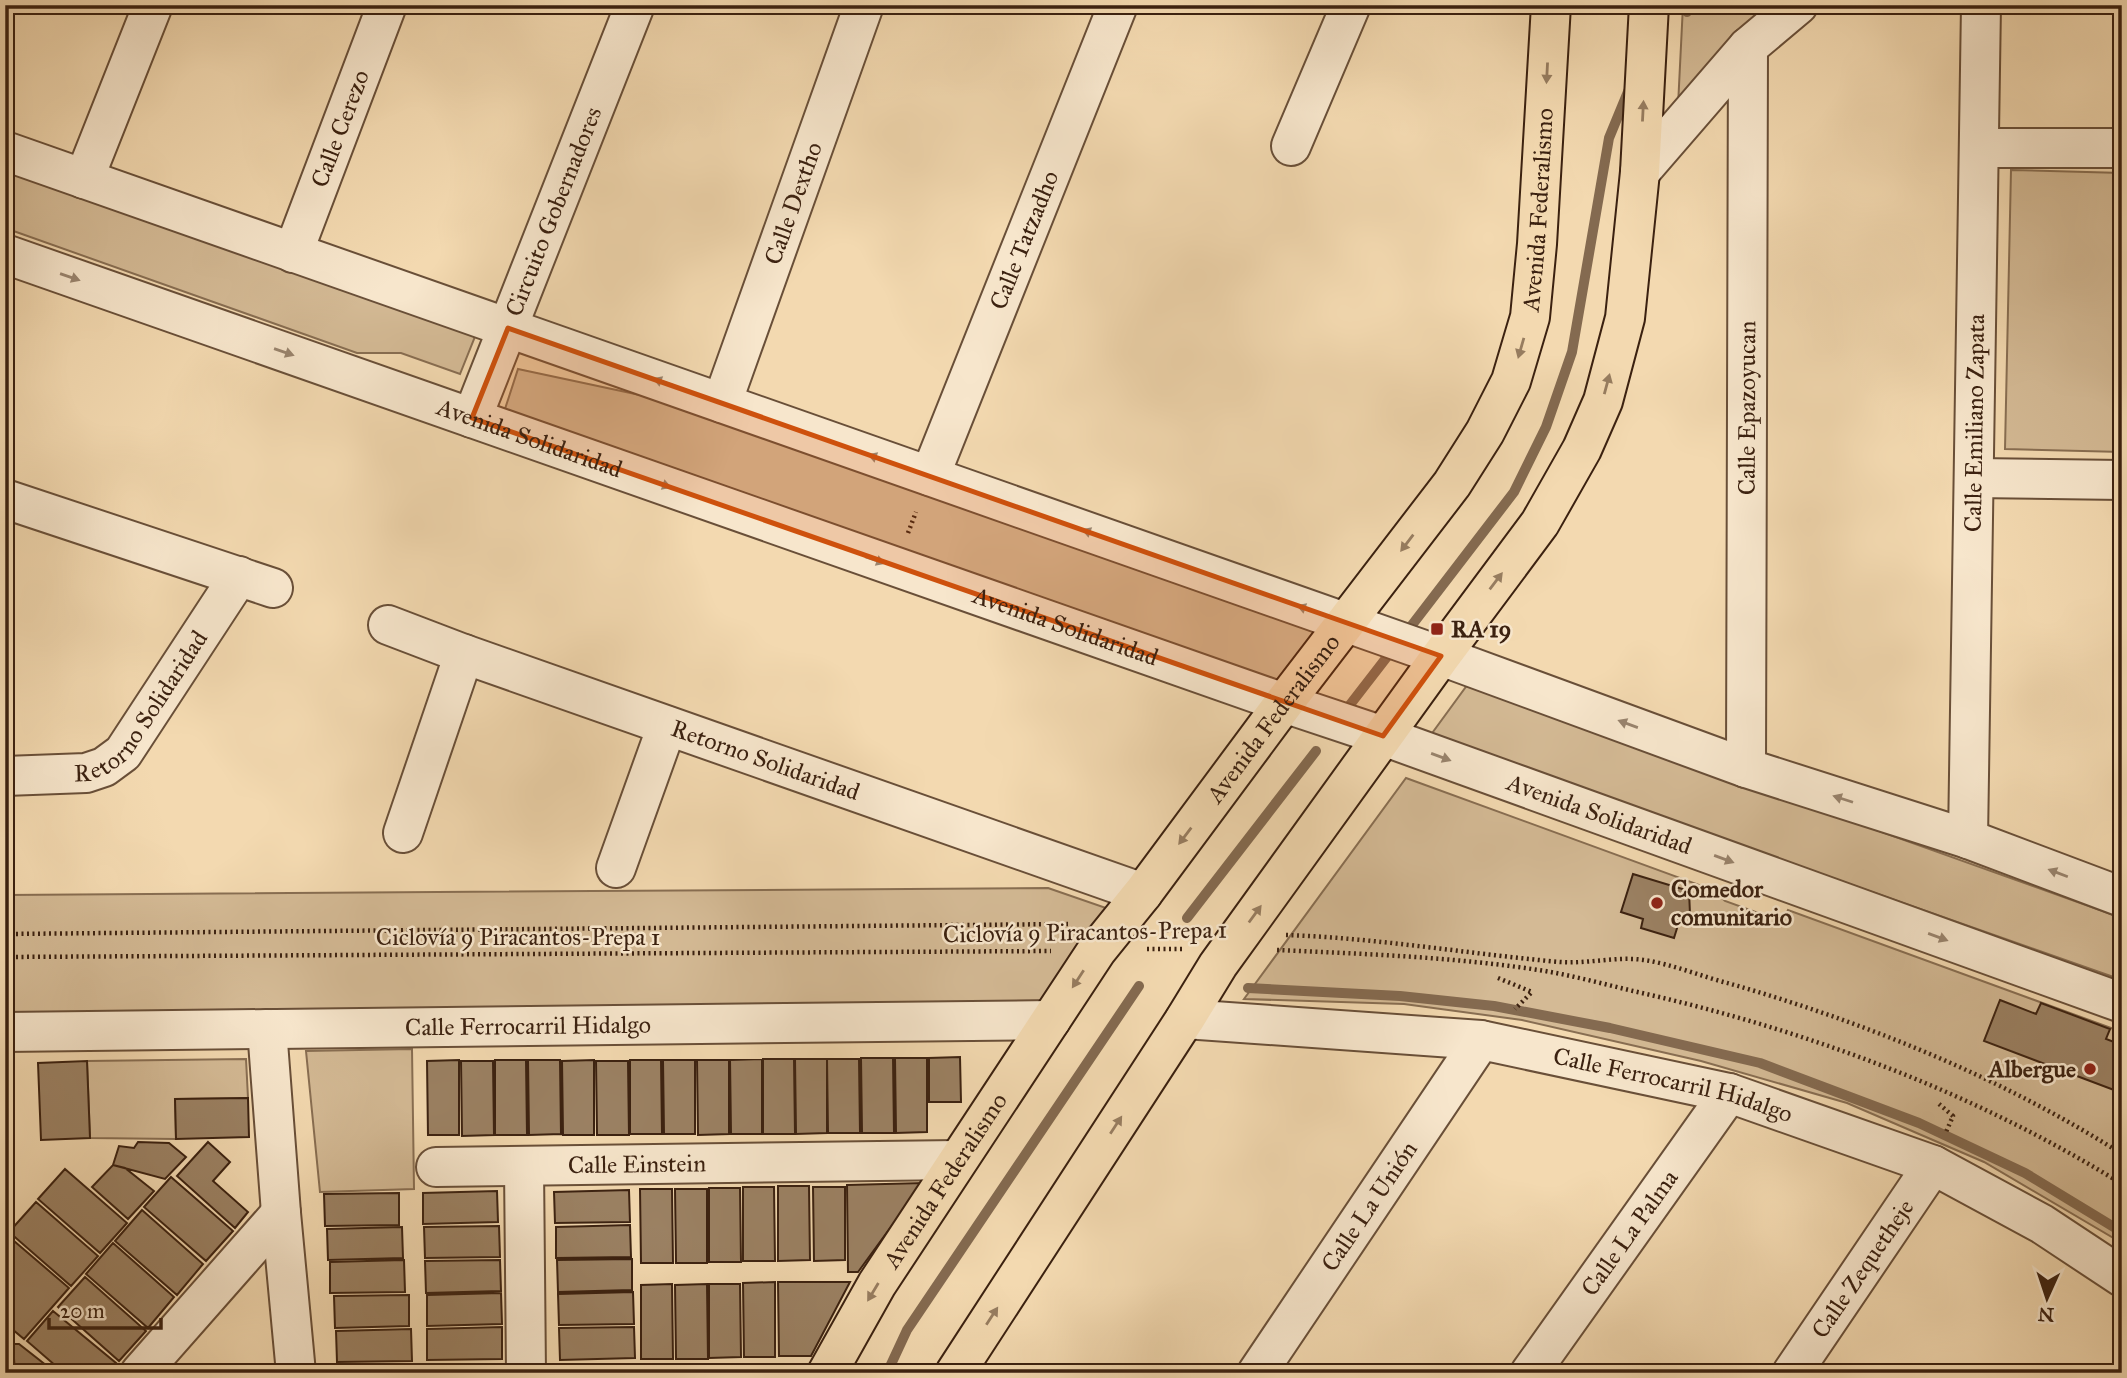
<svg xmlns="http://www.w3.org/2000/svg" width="2127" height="1378" viewBox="0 0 2127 1378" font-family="'IM FELL Great Primer',serif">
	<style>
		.green { fill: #d4ba95; stroke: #886e52; stroke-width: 2 }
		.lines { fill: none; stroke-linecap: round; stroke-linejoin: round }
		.stream { stroke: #846a50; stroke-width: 10 }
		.building { fill: #9b8163; stroke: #3b2110; stroke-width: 2 }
		.minor-casing { stroke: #694f38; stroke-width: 42 }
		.major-casing { stroke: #3b2110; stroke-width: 42 }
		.path { stroke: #3b2110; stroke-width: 4.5; stroke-dasharray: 2 3.5; stroke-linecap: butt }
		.minor { stroke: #f7e6cc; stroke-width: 38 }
		.major { stroke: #f3d9b0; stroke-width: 38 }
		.oneway { fill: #977d60 }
		.oneway2 { fill: #99846e }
		.marked { fill: #ce510d; fill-opacity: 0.2; stroke: #ce510d; stroke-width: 5; stroke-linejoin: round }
		.poi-dot { fill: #8f2418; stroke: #f7e6cc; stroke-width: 2.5 }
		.labels { text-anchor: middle; stroke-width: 5; stroke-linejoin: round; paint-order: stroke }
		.street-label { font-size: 24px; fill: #3b2110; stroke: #f7e6cc }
		.poi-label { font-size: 24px; font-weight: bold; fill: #3b2110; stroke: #f7e6cc; text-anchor: start }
	</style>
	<rect width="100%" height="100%" fill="#f3d9b0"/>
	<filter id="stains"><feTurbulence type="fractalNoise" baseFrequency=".00286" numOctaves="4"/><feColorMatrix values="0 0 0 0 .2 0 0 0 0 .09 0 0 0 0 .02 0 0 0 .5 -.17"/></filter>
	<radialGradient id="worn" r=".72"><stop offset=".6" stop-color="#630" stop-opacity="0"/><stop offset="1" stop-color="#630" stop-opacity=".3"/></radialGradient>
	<path class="green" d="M1683,5h90l-95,101z
		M5,165l471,169 -16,40 -59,-21h-44l-352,-125z
		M2011,170l111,3v279l-117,-3z
		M518,369l136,29 668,235 -40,49 -777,-273z
		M1468,684l654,234v62l-692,-244z
		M1406,778l307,112 12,11 58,21 5,-12 334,122v211l-138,-81 -137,-59 -146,-42 -179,-41 -118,-16 -160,-5z
		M1048,888l58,20 -64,95 -1037,10v-118z
		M412,1049l2,140 -94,3 -14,-141z
		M246,1059l2,39 -73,1 1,40 -86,-1 -3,-77z"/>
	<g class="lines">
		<path class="stream" d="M1687,12l6,-7
			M1412,625l102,-133 32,-65 26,-75 37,-214 21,-51
			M1349,706l41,-53
			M1187,918l129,-167
			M1248,988l152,8 94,10 116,22 150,35 159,60 106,50 97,59
			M887,1373l20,-43 232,-344"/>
	</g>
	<path class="building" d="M1633,874l56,17 1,23 -12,11 -4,13 -33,-10 2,-9 -22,-7z
		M2000,1000l36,14 5,-11 69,26 -4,10 16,6v48l-138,-52z
		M960,1057l1,45h-32v-44z
		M861,1058h32l1,75h-32z
		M895,1058h32v74l-31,1z
		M762,1059v75h-31l-1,-74z
		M763,1059h31l1,75h-32z
		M795,1059h32v74l-31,1z
		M827,1059h32l1,74h-32z
		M459,1060v75h-31l-1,-74z
		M495,1060h31l1,75h-32z
		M528,1060h32l1,74 -32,1z
		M594,1060v75h-31l-1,-74z
		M630,1060h31l1,74h-32z
		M663,1060h32v74h-31z
		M697,1060h32v74l-31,1z
		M87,1061l3,77 -49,2 -3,-77z
		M461,1061h32l1,74 -32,1z
		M596,1061h32l1,74h-32z
		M248,1098l1,39 -73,2 -1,-40z
		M138,1142l31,1 17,14 -21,22 -52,-14 6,-19 15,2z
		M208,1142l22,20 -17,19 35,31 -13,16 -58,-52z
		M113,1165l12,3 29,23 -26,28 -36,-32z
		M65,1169l62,54 -27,30 -62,-54z
		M171,1177l62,54 -27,30 -62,-54z
		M923,1183l-65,89h-10l-1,-87z
		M778,1186h31l1,74 -32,1z
		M743,1187h31l1,74h-32z
		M813,1187h32v73l-31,1z
		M709,1188h31l1,74h-32z
		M640,1189h32l1,74h-32z
		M675,1189h32v74h-31z
		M629,1190l1,32 -75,1 -1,-31z
		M497,1191l1,31 -75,2v-31z
		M399,1193v32l-74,1 -1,-32z
		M36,1202l62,54 -27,30 -62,-54z
		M142,1210l61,54 -26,31 -62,-54z
		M630,1225l1,32 -75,1v-31z
		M499,1226l1,31 -75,1 -1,-31z
		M402,1227l1,31 -75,2 -1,-31z
		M7,1235l62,53 -45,51 -12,-10z
		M113,1243l61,54 -26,31 -62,-54z
		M632,1259v31l-74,2 -1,-32z
		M404,1260l1,32 -75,1v-31z
		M500,1260l1,31 -75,2 -1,-32z
		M85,1277l61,54 -27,30 -61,-54z
		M775,1282v75h-31l-1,-74z
		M778,1282h72l-39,74h-32z
		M672,1284l1,75h-32v-74z
		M707,1284l1,75h-32l-1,-74z
		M709,1284h31l1,73 -32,1z
		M633,1292l1,32 -75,1 -1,-31z
		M501,1293l1,31 -75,2v-31z
		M409,1295v31l-74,2 -1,-32z
		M53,1311l63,52 -8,10h-44l-37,-32z
		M502,1327v32l-75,1v-31z
		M634,1327l1,31 -75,2 -1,-32z
		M411,1329l1,32 -75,1 -1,-31z
		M13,1344h6l37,29h-41z"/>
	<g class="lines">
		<defs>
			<g id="minor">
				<path d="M1291,146l60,-141"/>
				<path d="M1979,148h143"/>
				<path d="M5,151l1436,505 305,112 222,71 154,58"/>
				<path d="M1640,172l108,-125 50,-42"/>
				<path d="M84,179l69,-174"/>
				<path id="s1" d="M293,253l94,-248"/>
				<path id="s2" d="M5,254l1279,449 99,33 739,267"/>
				<path id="s3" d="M722,403l142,-398"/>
				<path id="s4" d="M472,418l163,-413"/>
				<path id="s5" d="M930,476l188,-471"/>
				<path d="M1974,478l148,2"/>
				<path d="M5,499l268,89"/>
				<path id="s6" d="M388,625l76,29 679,239"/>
				<path id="s7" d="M1746,768l2,-721"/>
				<path id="s8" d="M5,776l81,-3 18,-6 19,-14 116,-177"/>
				<path d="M403,833l61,-179"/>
				<path id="s9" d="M1968,839l13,-834"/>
				<path d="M616,868l51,-142"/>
				<path id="s10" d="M1185,1019l296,21 248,53 204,72 109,59 80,53"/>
				<path d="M267,1029l14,184 15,160"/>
				<path id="s11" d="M5,1032l1046,-12"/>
				<path id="s12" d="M436,1167l521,-7"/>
				<path d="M524,1167l2,206"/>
				<path d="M140,1373l141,-160"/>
				<path id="s13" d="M1257,1373l224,-333"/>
				<path id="s14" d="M1530,1373l199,-280"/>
				<path id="s15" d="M1792,1373l141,-208"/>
			</g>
			<g id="major">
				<path id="s16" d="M827,1373l50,-89 220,-334 46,-57 141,-190 168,-219 33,-52 26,-51 19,-64 7,-73 14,-239"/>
				<path d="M955,1373l230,-354 33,-54 223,-309 99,-133 42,-74 21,-48 22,-83 15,-146 9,-167"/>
			</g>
		</defs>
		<use href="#minor" class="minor-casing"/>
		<use href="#major" class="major-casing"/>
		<path class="path" d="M908,533l8,-21
			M1161,930l33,2
			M5,934l1063,-10
			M1286,935c92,3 183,19 274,27 28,2 57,-6 84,-2 28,4 59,17 87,24 136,39 271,94 391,170
			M1147,949h37
			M1277,950c89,4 180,7 268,21 29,5 59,13 88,20 171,38 339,100 489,193
			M5,957l1046,-6
			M1498,978l34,14 -17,17
			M1939,1104l14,12 -7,16"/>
		<use href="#minor" class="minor"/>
		<use href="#major" class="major"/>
	</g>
	<defs><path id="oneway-solid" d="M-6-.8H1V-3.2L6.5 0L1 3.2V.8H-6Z" transform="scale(1.75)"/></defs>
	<g class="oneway">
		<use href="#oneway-solid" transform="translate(1547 73) rotate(93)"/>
		<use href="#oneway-solid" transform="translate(1643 111) rotate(-87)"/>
		<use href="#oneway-solid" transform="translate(1521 348) rotate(106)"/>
		<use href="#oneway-solid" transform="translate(1607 384) rotate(-75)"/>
		<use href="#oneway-solid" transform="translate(1407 543) rotate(127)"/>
		<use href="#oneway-solid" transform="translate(1496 581) rotate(-53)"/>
		<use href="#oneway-solid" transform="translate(1185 836) rotate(127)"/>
		<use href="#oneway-solid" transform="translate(1255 914) rotate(-54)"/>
		<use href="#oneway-solid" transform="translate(1078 979) rotate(123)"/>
		<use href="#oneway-solid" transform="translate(1116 1125) rotate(-57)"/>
		<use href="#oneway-solid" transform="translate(873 1292) rotate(121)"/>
		<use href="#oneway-solid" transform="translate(992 1316) rotate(-57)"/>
	</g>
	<g class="oneway2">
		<use href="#oneway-solid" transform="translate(70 277) rotate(19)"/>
		<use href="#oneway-solid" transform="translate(284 352) rotate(19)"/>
		<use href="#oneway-solid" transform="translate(663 382) rotate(-161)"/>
		<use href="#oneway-solid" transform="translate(878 458) rotate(-161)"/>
		<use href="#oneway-solid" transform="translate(661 484) rotate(19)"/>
		<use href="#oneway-solid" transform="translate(1092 533) rotate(-161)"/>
		<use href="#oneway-solid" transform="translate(875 560) rotate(19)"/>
		<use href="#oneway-solid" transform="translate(1307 609) rotate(-161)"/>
		<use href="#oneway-solid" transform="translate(1628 724) rotate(-160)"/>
		<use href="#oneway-solid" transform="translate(1441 757) rotate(20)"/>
		<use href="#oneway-solid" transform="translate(1843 799) rotate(-162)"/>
		<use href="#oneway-solid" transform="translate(1724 859) rotate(20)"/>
		<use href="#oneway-solid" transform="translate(2058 873) rotate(-159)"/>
		<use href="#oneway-solid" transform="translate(1938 937) rotate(20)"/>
	</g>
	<path class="marked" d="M508,328l933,328 -58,80 -911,-318z"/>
	<g class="poi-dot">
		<rect x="1430" y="622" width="14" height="14" rx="3.5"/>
		<circle cx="1657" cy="903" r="7"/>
		<circle cx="2090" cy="1069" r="7"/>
	</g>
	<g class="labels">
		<g class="street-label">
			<text dy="8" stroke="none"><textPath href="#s1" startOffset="133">Calle Cerezo</textPath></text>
			<text dy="8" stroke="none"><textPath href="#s3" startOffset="212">Calle Dextho</textPath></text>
			<text dy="8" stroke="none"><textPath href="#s16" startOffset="1381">Avenida Federalismo</textPath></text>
			<text dy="8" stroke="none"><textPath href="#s4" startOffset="222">Circuito Gobernadores</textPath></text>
			<text dy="8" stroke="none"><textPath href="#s5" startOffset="254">Calle Tatzadho</textPath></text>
			<text dy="8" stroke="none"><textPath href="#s7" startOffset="360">Calle Epazoyucan</textPath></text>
			<text dy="8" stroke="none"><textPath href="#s9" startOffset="416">Calle Emiliano Zapata</textPath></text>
			<text dy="8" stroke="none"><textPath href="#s2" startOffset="556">Avenida Solidaridad</textPath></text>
			<text dy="8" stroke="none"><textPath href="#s2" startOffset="1124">Avenida Solidaridad</textPath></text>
			<text dy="8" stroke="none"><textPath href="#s8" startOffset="168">Retorno Solidaridad</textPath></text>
			<text dy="8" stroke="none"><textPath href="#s16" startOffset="793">Avenida Federalismo</textPath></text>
			<text dy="8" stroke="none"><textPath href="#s6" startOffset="401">Retorno Solidaridad</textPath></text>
			<text dy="8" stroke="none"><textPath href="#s2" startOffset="1690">Avenida Solidaridad</textPath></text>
			<text transform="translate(1085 932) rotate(-1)" y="8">Ciclovía 9 Piracantos-Prepa 1</text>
			<text x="518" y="945">Ciclovía 9 Piracantos-Prepa 1</text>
			<text dy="8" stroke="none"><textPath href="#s11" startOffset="523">Calle Ferrocarril Hidalgo</textPath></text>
			<text dy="8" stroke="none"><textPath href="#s10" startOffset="494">Calle Ferrocarril Hidalgo</textPath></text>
			<text dy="8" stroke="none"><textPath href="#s12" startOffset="201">Calle Einstein</textPath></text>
			<text dy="8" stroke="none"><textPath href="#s16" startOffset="226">Avenida Federalismo</textPath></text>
			<text dy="8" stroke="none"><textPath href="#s13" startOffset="201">Calle La Unión</textPath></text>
			<text dy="8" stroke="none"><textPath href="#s14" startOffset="172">Calle La Palma</textPath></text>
			<text dy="8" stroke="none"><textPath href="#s15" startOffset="126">Calle Zequetheje</textPath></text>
		</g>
		<g class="poi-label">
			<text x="1451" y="637">RA 19</text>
			<text x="1671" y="897">Comedor<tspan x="1671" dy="28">comunitario</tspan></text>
			<text x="2076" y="1077" text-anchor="end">Albergue</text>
		</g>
	</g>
	<rect width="2127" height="1378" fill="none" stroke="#f3d9b0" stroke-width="28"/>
	<rect x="7" y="7" width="2113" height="1364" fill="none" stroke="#3b2110" stroke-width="3.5"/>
	<rect x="14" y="14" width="2099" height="1350" fill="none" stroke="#3b2110" stroke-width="2"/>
	<g transform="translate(2047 1298) rotate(183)" stroke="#f7e6cc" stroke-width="5" paint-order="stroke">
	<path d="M0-5L12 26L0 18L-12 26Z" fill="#3b2110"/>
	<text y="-10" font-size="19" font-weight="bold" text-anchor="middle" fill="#3b2110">N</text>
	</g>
	<path d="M49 1318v10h112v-10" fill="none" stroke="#3b2110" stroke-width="3.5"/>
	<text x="60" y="1318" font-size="21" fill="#3b2110" stroke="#f7e6cc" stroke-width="5" paint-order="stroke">20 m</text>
	<rect width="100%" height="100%" filter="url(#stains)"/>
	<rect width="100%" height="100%" fill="url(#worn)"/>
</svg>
